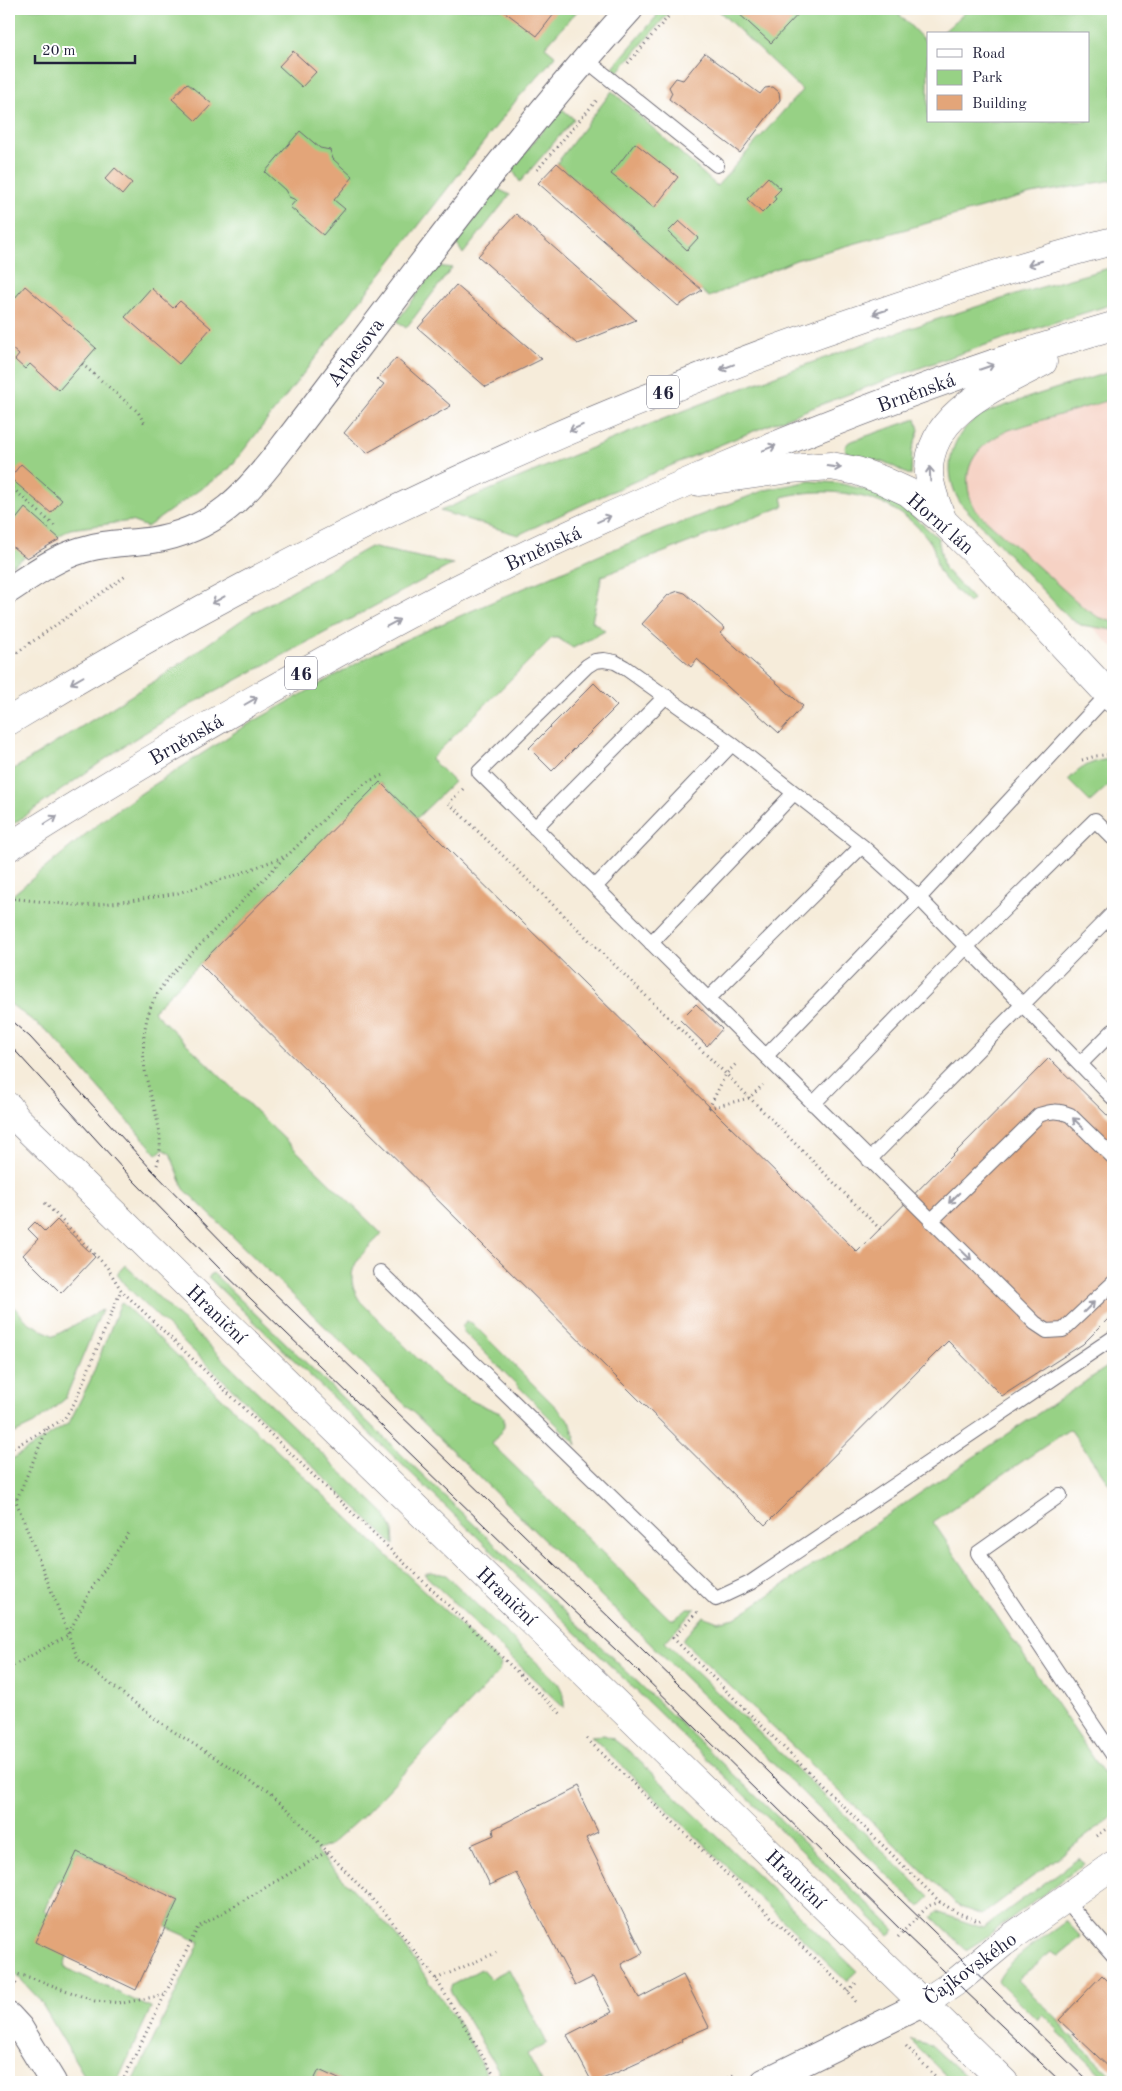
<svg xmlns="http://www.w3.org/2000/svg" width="1122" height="2091" viewBox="0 0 1122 2091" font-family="'Old Standard TT',serif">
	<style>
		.built { fill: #f6d2c4 }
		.green { fill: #97d185; stroke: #5c7a60 }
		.building { fill: #e3a579 }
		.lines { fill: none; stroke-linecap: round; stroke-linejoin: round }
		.service-casing { stroke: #6c6973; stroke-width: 16 }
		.minor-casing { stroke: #6c6973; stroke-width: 28 }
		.tertiary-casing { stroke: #6c6973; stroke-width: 29 }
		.primary-casing { stroke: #6c6973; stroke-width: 29 }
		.path { stroke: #6c6973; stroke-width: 3; stroke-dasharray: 1 4; stroke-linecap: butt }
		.service { stroke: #fff; stroke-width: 14 }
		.minor { stroke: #fff; stroke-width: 26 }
		.tertiary { stroke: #fff; stroke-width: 28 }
		.primary { stroke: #fff; stroke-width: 28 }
		.tram { stroke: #22223b; stroke-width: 1 }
		.oneway { stroke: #9c9ca7 }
		.labels { text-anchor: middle; stroke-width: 4; stroke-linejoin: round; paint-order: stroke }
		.shield { fill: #fff; stroke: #646476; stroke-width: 1 }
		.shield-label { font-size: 19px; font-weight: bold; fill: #22223b }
		.street-label { font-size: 20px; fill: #22223b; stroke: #fff }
	</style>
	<rect width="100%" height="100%" fill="#fff"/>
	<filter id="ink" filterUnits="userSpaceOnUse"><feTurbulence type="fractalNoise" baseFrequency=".02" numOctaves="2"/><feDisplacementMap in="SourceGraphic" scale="10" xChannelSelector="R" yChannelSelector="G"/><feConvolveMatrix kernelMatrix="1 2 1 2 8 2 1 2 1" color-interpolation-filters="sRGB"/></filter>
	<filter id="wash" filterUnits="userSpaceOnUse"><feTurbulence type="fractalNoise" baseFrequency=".0096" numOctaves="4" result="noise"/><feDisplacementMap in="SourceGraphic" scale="20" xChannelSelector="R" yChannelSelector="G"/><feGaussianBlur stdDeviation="1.12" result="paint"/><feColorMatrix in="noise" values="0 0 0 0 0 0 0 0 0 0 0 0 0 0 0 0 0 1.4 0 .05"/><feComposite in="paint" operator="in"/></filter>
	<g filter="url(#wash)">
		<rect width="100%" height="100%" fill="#f6ecda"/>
		<path class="built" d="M1113,382v266l-32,-33 -80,-72 -41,-49 16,-67z"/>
		<path class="green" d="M9,9h570l-34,38 11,9 -38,42 -289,371 -82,58 -16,-6 -61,8 -61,38z
			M651,9h21l-54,63 -5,-5 44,-51z
			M717,9h177l34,35v77h160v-87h-147l28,-25h144v171l-82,14 -235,66 -87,37 -152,-134 55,-72 105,95 85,-96z
			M561,108l13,11 -54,63 -8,-13z
			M498,189l12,6 -47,59 -7,-11z
			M438,266l14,2 -46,60 -9,-7z
			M1113,267v37c-203,62 -403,139 -595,231l-78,-24c221,-94 441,-182 673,-244z
			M1113,371v28l-104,31c-36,16 -52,42 -34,80l108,97 15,10 15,5v8l-32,-5 -12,-7 -108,-114c-18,-28 -14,-64 14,-85 9,-7 22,-10 32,-14 35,-13 71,-23 106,-34z
			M916,419l3,11 -7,20 -1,26 -22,-12 -43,-12 -1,-5 4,-5z
			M810,481l28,2 29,7 38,19 33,29 6,30 29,31 -4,4c-8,-8 -27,-24 -31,-34 -3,-9 -2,-17 -7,-26 -33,-48 -97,-59 -149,-46l2,9 -182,70 -10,45 13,10 -32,17 -15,-10h-6l-121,121 23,23 -37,36 -36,-36 -228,229 229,223c-21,21 -42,36 -22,67l84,84 30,17 26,11 4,5v9l-12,17 178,175h5l12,-11h9l-31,34 265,255 -10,10 -736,-718 -14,-36 -7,-4 -6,5 -105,-119 -43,-32v-105l95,-79 39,-27 97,-63 137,-77 237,-103 151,-59z
			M370,547l83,17 -261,140 -64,39 -119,84v-55l155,-97 86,-61z
			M1113,759v22l-23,21 -22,-22c14,-14 25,-20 45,-21z
			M125,1265l260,249 8,17 1,14 -269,-260 -8,-11z
			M213,1273l682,657 -6,5 -681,-658z
			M9,1302l19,20 26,14 48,-26 -37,89 -31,25 -25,12z
			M121,1302l380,362 -2,8 -133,141 -36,32 -14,6 79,82 70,99 25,50h-145l-26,-12 -6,12h-180l67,-140 -34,-15 12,-27 -100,-48 -14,29 -5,-2 -15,31 5,3 18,44 -3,10 87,41 -34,74h-29l-49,-83 -30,-32v-506l60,-38 21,-42z
			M466,1321l6,2 98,98 7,24 -113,-113 -2,-5z
			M1113,1363v126l-43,-60 -137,93 180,265v29l-131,99 -22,-8 -278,-267 21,-24 15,6 17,-4z
			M431,1572l15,3 112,108 6,12v13l-140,-134z
			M604,1735l8,3 17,13 228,220 -11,10 -255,-245z
			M1079,1858l5,6 -102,76 -16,10 -34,-33 5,-5 46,16z
			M1066,1921l15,16 -23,19 -7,-4 -34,28 42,40 8,13 46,44v5h-4l-52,-50 1,-2 -16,-16 -5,6 -39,-39c11,-24 47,-43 68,-60z
			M481,1969l9,10 19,-10 38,74 -20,11 15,28h-38l-7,-14 -47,-78 2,-5z
			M910,2040l21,5 40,37h-19z"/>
		<g id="blocks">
			<path class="building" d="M501,9h57l-21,27z
				M741,9h62l-32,34 -34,-31z
				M293,51l23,21 -14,15 -23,-21z
				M705,53l55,41 5,-6 8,-1 6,5 1,8 -40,53 -71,-54 3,-6 -3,-6 7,-9 7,2z
				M187,83l25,21 -16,17 -24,-22z
				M300,131l20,17 10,2 3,9 20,18 -19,23 11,9 -22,26 -33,-28 6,-7 -7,-3 -4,-7 -20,-18z
				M635,143l43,34 -24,31 -43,-34z
				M557,163l102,90 43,37 -24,16 -26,-23 -114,-100z
				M115,168l17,15 -10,12 -17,-16z
				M768,177l13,12 -7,7 2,3 -14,14 -15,-14z
				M516,214l51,45 69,61 -59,24 -99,-88z
				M679,221l19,17 -11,12 -19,-18z
				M456,285l42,36 44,38 -56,28 -68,-59z
				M25,286l71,62 -37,42 -29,-26 -5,5 -10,-9 4,-5 -10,-9v-41z
				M151,288l22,20 7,-7 31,27 -32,36 -54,-47z
				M396,358l55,48 -84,47 -23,-20 40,-49 -7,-5z
				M21,464l41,36 -11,13 -41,-35z
				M25,508l35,31 -33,19 -18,-14v-16z
				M678,591l7,2 40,36 -5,4 83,73 -24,27 -82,-74 -6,8 -49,-43 26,-29z
				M594,683l23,23 -65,65 -23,-23z
				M380,782l477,470 192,-194 64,63v193l-30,30 -81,52 -54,-55 -183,184 -565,-561z
				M696,1004l26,25 -15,17 -27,-26z
				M57,1220l38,37 -34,36 -38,-38 15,-16 -10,-10 7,-7 10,10z
				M576,1787l22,45 -12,6 57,115 -22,11 18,34 44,-23 26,52 -28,12 1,2 -31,16 -55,25h-4l-25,-47 45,-23 -19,-35 -18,9 -59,-113 -26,12 -19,-40 23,-10 -1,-6z
				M77,1852l101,48 -42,90 -101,-48z
				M1102,1975l11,11v85l-54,-51z
				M319,2070l26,12h-32z"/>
		</g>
	</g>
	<g filter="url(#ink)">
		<use href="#blocks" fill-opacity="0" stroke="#6c6973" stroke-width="1"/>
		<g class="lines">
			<defs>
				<path id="service" d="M585,59l132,106
					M535,828l131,-132
					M595,887l137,-143
					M651,943l143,-150
					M708,999l154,-153
					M766,1056l153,-158 192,-207
					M1080,1064l33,-33
					M1113,1098l-194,-200 -57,-52 -130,-102 -108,-77 -9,-5 -11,-2 -9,1 -8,5 -108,106 556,551 12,8 16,-1 50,-47
					M813,1104l153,-157 129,-127 18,18
					M869,1160l244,-247
					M931,1221l108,-106c12,-4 19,-5 31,0l43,42
					M380,1272l336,327 34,-16 363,-245
					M1060,1495l-82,58 135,202
					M1065,1900l48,55"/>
				<path id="minor" d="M9,590c23,-15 46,-32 73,-40 23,-8 47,-6 71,-10 62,-10 93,-45 129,-92 114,-149 223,-301 348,-439
					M9,2016l11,12 33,54
					M764,2082l160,-79"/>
				<path id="tertiary" d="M699,482l91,-13 41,-3 26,5 25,9 26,12 35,29 47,46 123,132
					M9,1111l995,971
					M924,2003l33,-22 46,-38 110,-78"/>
				<path id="primary" d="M943,521c-6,-15 -13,-32 -14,-48 -1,-61 69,-87 114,-111
					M9,721c276,-169 570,-309 878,-411 74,-25 150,-50 226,-69
					M9,847c83,-53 167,-103 253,-152 70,-39 140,-79 211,-114 79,-40 160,-76 241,-110 130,-55 263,-106 399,-145
					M9,1107l7,11"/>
			</defs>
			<use href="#service" class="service-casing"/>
			<use href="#minor" class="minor-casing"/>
			<use href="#tertiary" class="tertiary-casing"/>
			<use href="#primary" class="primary-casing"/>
			<path class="path" d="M628,63l47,-54
				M537,170l60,-70
				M82,364l56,48 7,12
				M9,485l48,43
				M9,658l118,-83
				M1082,760l14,-4 17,-2
				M463,789l-14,14 277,271 154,155
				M9,898l74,8 47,-5 48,-8 53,-16 57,-22 50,-50 29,-23 16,-7
				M709,1108l40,-10 14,-13
				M709,1108l17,-34 12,-12
				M157,1165c11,-36 -10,-67 -13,-103 -2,-22 1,-47 12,-66 11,-20 29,-36 45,-52 28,-29 56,-58 84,-87
				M45,1203l62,64 14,23 441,425
				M47,1429l-31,72 62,158 84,65 88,56 40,32 97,103 49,64 62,103
				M9,1450l55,-31 11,-17 46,-112
				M9,1496l7,5
				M697,1612l-24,26 267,264 16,10 22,9 2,-1
				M9,1668l59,-33 22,-44 39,-58
				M587,1739l261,252 8,11
				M1096,1836l17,-12
				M898,1937l30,-31 12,-4
				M9,1972l23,6 63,23 28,2 41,-8
				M9,1976l9,10
				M436,1979l64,-28
				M848,1991l9,-9
				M906,2046l35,36
				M122,2082l76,-155 130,-76
				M719,2082l15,-7"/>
			<use href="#service" class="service"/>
			<use href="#minor" class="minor"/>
			<use href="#tertiary" class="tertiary"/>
			<use href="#primary" class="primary"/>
			<path class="tram" d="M9,1019l21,18 121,132 83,85 855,828
				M9,1044l124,136 85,87 302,293 112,105 271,267 158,150"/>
		</g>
		<defs><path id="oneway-shaft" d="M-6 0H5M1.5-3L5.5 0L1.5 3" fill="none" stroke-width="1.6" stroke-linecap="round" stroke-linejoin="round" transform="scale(1.25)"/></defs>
		<g class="oneway">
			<use href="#oneway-shaft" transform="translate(1035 263) rotate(163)"/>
			<use href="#oneway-shaft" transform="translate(880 312) rotate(162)"/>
			<use href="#oneway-shaft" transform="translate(727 367) rotate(159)"/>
			<use href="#oneway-shaft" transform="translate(987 367) rotate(-19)"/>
			<use href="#oneway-shaft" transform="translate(576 428) rotate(156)"/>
			<use href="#oneway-shaft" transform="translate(769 448) rotate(-22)"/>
			<use href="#oneway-shaft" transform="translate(834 467) rotate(7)"/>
			<use href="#oneway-shaft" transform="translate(930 474) rotate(-93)"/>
			<use href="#oneway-shaft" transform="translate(604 519) rotate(-24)"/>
			<use href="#oneway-shaft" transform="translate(218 600) rotate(151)"/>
			<use href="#oneway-shaft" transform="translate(393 623) rotate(-28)"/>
			<use href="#oneway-shaft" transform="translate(77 680) rotate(150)"/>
			<use href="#oneway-shaft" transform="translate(251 701) rotate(-30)"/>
			<use href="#oneway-shaft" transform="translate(51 820) rotate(-32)"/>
			<use href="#oneway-shaft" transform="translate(1078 1123) rotate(-136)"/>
			<use href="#oneway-shaft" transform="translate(954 1198) rotate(135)"/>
			<use href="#oneway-shaft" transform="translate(966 1255) rotate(44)"/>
			<use href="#oneway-shaft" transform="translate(1089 1307) rotate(-45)"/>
		</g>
	</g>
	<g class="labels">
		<g class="shield">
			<rect x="647" y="375.5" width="32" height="33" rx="4"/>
			<rect x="285" y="656.5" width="32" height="33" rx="4"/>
		</g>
		<g class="shield-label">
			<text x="663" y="399">46</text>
			<text x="301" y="680">46</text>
		</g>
		<g class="street-label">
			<text transform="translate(355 352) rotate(-53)" y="7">Arbesova</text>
			<text transform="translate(916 392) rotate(-20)" y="7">Brněnská</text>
			<text transform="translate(941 523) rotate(41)" y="7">Horní lán</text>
			<text transform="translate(543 548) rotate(-25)" y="7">Brněnská</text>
			<text transform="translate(186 739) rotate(-30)" y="7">Brněnská</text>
			<text transform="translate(217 1314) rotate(44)" y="7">Hraniční</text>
			<text transform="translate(507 1596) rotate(44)" y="7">Hraniční</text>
			<text transform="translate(796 1879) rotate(44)" y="7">Hraniční</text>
			<text transform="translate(970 1968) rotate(-36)" y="7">Čajkovského</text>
		</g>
	</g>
	<rect width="1122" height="2091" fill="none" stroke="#fff" stroke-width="30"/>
	<rect x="927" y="32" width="162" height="90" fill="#ffffff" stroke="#a7a7b1"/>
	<rect x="937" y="49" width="25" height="8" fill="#ffffff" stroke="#a7a7b1"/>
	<text x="972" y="58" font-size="15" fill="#22223b">Road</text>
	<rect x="937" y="70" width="25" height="15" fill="#97d185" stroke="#a7a7b1"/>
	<text x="972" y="82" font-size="15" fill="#22223b">Park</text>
	<rect x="937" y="95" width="25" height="15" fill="#e3a579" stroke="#a7a7b1"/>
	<text x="972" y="108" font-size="15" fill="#22223b">Building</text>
	<path d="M35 55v8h100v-8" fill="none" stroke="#22223b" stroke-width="2.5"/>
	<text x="42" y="55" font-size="15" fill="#22223b" stroke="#ffffff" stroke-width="4" paint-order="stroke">20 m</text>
</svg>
